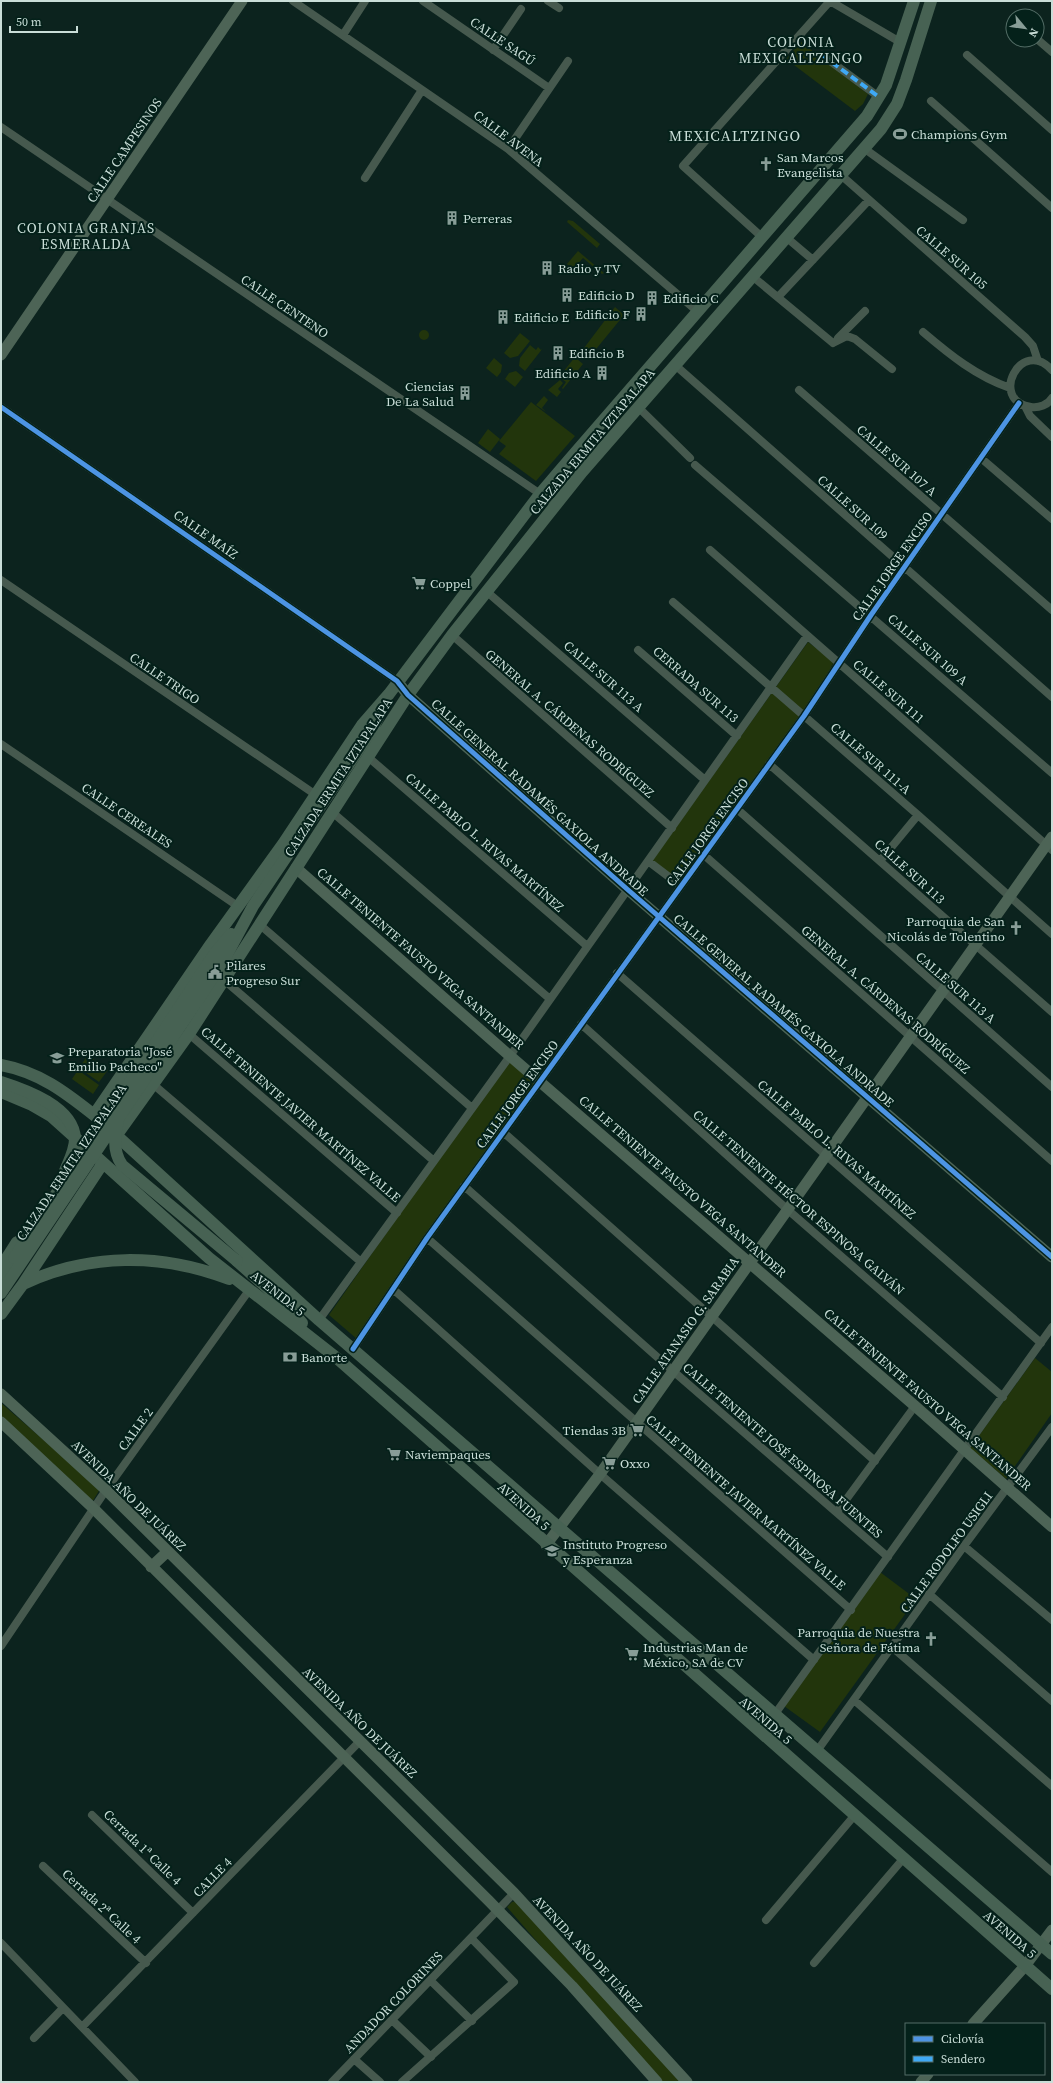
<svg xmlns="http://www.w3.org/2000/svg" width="1053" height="2083" viewBox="0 0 1053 2083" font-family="'Source Serif 4',serif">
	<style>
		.green { fill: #22350c }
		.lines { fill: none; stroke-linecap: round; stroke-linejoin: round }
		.street { stroke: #46594e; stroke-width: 8 }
		.secondary { stroke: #4d6456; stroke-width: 11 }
		.primary { stroke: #476253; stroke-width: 12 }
		.primary-bridge { stroke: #476253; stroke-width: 12 }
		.quiet { stroke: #3fa9f5; stroke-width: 4; stroke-dasharray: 8 4; stroke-linecap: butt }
		.cycleway-casing { stroke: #04211a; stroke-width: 8 }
		.cycleway { stroke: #4d94e3; stroke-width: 5 }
		.labels { text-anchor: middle; stroke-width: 4; stroke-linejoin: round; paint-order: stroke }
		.street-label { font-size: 13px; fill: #caded8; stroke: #04211a }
		.poi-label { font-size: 13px; fill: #caded8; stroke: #04211a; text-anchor: start }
		.neighbourhood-label { font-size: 14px; letter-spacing: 1px; fill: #caded8; stroke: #04211a }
		.quarter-label { font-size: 15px; letter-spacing: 1px; fill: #caded8; stroke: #04211a }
	</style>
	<rect width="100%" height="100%" fill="#0c231e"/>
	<path class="green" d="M801,42l67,52 -5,10 -8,7 -69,-52z
		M568,220l5,1 27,23 -3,4 -30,-26z
		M578,251l26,22 -2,1 -19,-16 -10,11 -6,-5z
		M615,307l9,8 -32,39 -8,-6z
		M419 335a5 5 0 1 1 10 0a5 5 0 1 1-10 0Z
		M520,333l10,8 -12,15 -8,2 -6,-5z
		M530,345l6,5 2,-3 3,3 2,-2 -18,23 -6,-5 1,-8z
		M579,352l2,1 -4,6 6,5 -20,25 -1,-1 4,-6 -7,-5z
		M494,358l8,7 -1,7 -4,5 -11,-9z
		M516,371l7,6 -8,10 -10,-8 4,-6z
		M560,380l3,3 -5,6 3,3 -4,5 -9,-7z
		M544,396l4,4 -6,8 4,4 -10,-7z
		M531,402l44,34 -39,45 -37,-27 7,-8 -7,-5z
		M488,429l12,10 -10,13 -12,-9z
		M808,642l26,20 -30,54 -125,166 -27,-21z
		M88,1055l20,15 -9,12 -20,-14z
		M507,1060l27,23 -107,150 -70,106 -28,-24z
		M78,1070l21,15 -6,9 -21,-15z
		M1035,1358l17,14v41l-46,66 -36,-31z
		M1,1403l99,86 -9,15 -90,-85z
		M880,1572l36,27 -96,133 -36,-26z
		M516,1901l168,181h-25l-152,-175 5,-5z"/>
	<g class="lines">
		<path class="street" d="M293,1l215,148 189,162
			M423,1l126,87
			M548,1l11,7
			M830,1l70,41
			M343,35l22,-34
			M1037,39l15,13
			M493,50l28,-41
			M822,55l57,42
			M967,55l85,75
			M931,101l121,107
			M1,127l554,377
			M508,149l60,-88
			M865,149l98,71
			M842,176l183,161 8,9 5,15
			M365,178l57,-88
			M762,237l-79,-71 147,-165
			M787,238l26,22
			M752,276l81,67
			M778,297l91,-97
			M923,332c27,23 53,44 87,56
			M838,338l27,-27
			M833,343l14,-7 8,3 37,30
			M675,365l377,332
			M1052,370c-31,-34 -64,31 -21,37 8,1 17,-2 21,-9
			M799,390l253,220
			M1025,406l5,10 22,21
			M1,407l396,274
			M638,407l52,51
			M982,459l70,60
			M695,465l357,308
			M710,550l342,300
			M1,580l315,215
			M486,591l219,189
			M673,602l245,213 134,119
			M452,635l220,193
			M638,650l99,86
			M1,744l238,163
			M368,757l219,189
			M769,764l283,248
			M737,809l315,278
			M332,812l218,187
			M704,855l348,306
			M648,861l33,25
			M880,861l38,-46
			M259,924l213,184
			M617,973l424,370
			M224,980l210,181
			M581,1024l207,186 215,187
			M189,1034l208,179
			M154,1085l207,177
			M503,1132l372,329
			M464,1186l209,185 215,186
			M427,1238l424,372
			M393,1289l207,185 214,186
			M319,1320l191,-264 297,-420
			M353,1349l74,-111 377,-522 67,-101 148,-212
			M837,1512l78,-106
			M964,1546l88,74
			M929,1594l123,107
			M1,1646l105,-156 144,-201
			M892,1647l160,139
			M854,1700l198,172
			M775,1714l277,-387
			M817,1751l147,-205 88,-119
			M92,1815l101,98
			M43,1866l103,97
			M766,1920l88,-104
			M1,1943l134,139
			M814,1963l89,-104
			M431,1981l41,40
			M392,2020l39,37
			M82,2027l277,-285
			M34,2038l29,-30
			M354,2059l26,23
			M332,2082l182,-189
			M402,2082l112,-100 -42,-43"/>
		<path class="secondary" d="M1,355l241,-354
			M397,681l11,14 219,194 425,368
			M296,868l214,188 405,350 137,121
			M1,1394l105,96 408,403 173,189
			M1,1422l92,86 396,393 83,85 85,96
			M546,1545l54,-71 452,-637
			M151,1567l16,-15
			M973,2024l52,-58 27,-36
			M921,2082l7,-8"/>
		<path class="primary" d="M372,730l14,-29
			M1,1065c38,7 64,27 93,50l225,205 733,634
			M1,1092l31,13 19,11 158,142 129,101 714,630
			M94,1115l117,-171 72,-100 79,-119 27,-31 151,-200 29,-34 298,-344 19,-31 28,-84
			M116,1136l73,-102 219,-339 44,-60 130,-163 299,-343 16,-25 9,-24 25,-79
			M237,1261l47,42 18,20
			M1,1267l16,-25
			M1,1281l10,-18
			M23,1284c66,-31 138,-31 206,-5
			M1,1314l22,-30 80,-121"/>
		<path class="primary-bridge" d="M1,1082c25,8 73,25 74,57 0,11 -6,22 -10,32
			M118,1121c-4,15 -5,31 4,44l115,96
			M14,1258l201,-305 16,-19
			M1,1293l221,-329 31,-58 119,-176"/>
		<path class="quiet" d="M822,55l57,42"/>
		<defs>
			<path id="cycleway" d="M1,407l396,274 11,14 219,194 425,368
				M353,1349l74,-111 377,-522 67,-101 148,-212"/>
		</defs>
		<use href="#cycleway" class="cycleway-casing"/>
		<use href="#cycleway" class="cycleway"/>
	</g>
	<defs>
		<symbol id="stadium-bare" viewBox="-9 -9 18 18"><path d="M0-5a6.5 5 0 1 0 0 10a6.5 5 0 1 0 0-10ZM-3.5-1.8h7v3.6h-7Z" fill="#889d97" stroke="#04211a" stroke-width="2.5" paint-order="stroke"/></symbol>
		<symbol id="church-bare" viewBox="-9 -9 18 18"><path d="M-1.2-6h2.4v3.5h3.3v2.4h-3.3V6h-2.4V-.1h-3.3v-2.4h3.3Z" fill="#889d97" stroke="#04211a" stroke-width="2.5" paint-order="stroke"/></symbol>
		<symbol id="building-bare" viewBox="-9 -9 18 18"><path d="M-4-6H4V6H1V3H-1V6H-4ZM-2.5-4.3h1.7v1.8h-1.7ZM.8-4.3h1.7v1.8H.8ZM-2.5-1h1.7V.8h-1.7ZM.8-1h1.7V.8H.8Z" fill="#889d97" stroke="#04211a" stroke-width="2.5" paint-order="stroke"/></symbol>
		<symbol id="supermarket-bare" viewBox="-9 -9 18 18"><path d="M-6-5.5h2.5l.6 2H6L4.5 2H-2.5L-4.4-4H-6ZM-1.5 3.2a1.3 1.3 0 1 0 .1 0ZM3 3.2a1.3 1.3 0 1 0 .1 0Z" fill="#889d97" stroke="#04211a" stroke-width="2.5" paint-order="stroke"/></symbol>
		<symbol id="civic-bare" viewBox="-9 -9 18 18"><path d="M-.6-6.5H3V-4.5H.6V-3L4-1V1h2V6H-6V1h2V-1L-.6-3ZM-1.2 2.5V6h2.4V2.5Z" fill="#889d97" stroke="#04211a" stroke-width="2.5" paint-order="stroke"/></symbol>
		<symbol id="school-bare" viewBox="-9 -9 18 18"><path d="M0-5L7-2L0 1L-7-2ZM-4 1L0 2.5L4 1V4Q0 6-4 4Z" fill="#889d97" stroke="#04211a" stroke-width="2.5" paint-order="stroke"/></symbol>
		<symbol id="bank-bare" viewBox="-9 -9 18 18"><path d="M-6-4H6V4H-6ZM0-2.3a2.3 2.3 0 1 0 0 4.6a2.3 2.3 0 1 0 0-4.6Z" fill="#889d97" stroke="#04211a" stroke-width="2.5" paint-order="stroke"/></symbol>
	</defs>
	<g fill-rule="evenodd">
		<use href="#stadium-bare" x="890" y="124" width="20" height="20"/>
		<use href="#church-bare" x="756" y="154" width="20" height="20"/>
		<use href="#building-bare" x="442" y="208" width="20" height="20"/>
		<use href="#building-bare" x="537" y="258" width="20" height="20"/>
		<use href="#building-bare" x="557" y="285" width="20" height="20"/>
		<use href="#building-bare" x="642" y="288" width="20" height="20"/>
		<use href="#building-bare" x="631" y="304" width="20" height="20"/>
		<use href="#building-bare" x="493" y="307" width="20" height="20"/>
		<use href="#building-bare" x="548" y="343" width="20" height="20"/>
		<use href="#building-bare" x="592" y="363" width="20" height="20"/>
		<use href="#building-bare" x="455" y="383" width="20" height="20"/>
		<use href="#supermarket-bare" x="409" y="573" width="20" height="20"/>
		<use href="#church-bare" x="1006" y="918" width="20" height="20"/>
		<use href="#civic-bare" x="205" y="962" width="20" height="20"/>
		<use href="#school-bare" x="47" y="1048" width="20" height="20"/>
		<use href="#bank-bare" x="280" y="1347" width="20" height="20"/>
		<use href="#supermarket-bare" x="627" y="1420" width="20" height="20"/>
		<use href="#supermarket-bare" x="384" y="1444" width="20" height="20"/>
		<use href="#supermarket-bare" x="599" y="1453" width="20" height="20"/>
		<use href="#school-bare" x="542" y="1541" width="20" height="20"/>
		<use href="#church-bare" x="921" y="1629" width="20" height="20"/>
		<use href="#supermarket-bare" x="622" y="1644" width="20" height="20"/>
	</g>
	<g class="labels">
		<g class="street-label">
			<text transform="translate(503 41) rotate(34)" y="5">CALLE SAGÚ</text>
			<text transform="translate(509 138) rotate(37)" y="5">CALLE AVENA</text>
			<text transform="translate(124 150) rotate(-56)" y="5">CALLE CAMPESINOS</text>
			<text transform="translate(952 257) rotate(41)" y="5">CALLE SUR 105</text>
			<text transform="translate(285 306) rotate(34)" y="5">CALLE CENTENO</text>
			<text transform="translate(592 441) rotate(-50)" y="5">CALZADA ERMITA IZTAPALAPA</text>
			<text transform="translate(897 460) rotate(41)" y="5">CALLE SUR 107 A</text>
			<text transform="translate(853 507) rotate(42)" y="5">CALLE SUR 109</text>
			<text transform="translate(206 534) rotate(35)" y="5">CALLE MAÍZ</text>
			<text transform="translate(892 566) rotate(-55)" y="5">CALLE JORGE ENCISO</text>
			<text transform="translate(928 649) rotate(41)" y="5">CALLE SUR 109 A</text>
			<text transform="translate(604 676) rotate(41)" y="5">CALLE SUR 113 A</text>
			<text transform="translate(165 678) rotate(34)" y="5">CALLE TRIGO</text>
			<text transform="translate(696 684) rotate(41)" y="5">CERRADA SUR 113</text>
			<text transform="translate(889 691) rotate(41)" y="5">CALLE SUR 111</text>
			<text transform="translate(570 723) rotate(41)" y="5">GENERAL A. CÁRDENAS RODRÍGUEZ</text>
			<text transform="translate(871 758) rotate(41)" y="5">CALLE SUR 111-A</text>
			<text transform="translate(338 777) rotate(-57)" y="5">CALZADA ERMITA IZTAPALAPA</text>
			<text transform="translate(540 797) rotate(42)" y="5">CALLE GENERAL RADAMÉS GAXIOLA ANDRADE</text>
			<text transform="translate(127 815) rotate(34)" y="5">CALLE CEREALES</text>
			<text transform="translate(707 832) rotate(-54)" y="5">CALLE JORGE ENCISO</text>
			<text transform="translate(485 842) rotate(41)" y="5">CALLE PABLO L. RIVAS MARTÍNEZ</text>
			<text transform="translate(910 871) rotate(42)" y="5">CALLE SUR 113</text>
			<text transform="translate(421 958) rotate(41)" y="5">CALLE TENIENTE FAUSTO VEGA SANTANDER</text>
			<text transform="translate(956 987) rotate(41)" y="5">CALLE SUR 113 A</text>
			<text transform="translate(886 999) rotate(41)" y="5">GENERAL A. CÁRDENAS RODRÍGUEZ</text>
			<text transform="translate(784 1010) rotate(41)" y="5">CALLE GENERAL RADAMÉS GAXIOLA ANDRADE</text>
			<text transform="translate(517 1094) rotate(-54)" y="5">CALLE JORGE ENCISO</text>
			<text transform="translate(301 1114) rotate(41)" y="5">CALLE TENIENTE JAVIER MARTÍNEZ VALLE</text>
			<text transform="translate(837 1149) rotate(41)" y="5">CALLE PABLO L. RIVAS MARTÍNEZ</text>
			<text transform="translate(71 1162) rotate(-56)" y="5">CALZADA ERMITA IZTAPALAPA</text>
			<text transform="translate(683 1186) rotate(41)" y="5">CALLE TENIENTE FAUSTO VEGA SANTANDER</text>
			<text transform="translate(799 1202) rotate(41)" y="5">CALLE TENIENTE HÉCTOR ESPINOSA GALVÁN</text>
			<text transform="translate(278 1293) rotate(38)" y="5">AVENIDA 5</text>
			<text transform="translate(685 1330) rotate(-55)" y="5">CALLE ATANASIO G. SARABIA</text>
			<text transform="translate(928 1399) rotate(41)" y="5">CALLE TENIENTE FAUSTO VEGA SANTANDER</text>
			<text transform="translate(135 1429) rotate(-54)" y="5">CALLE 2</text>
			<text transform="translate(783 1450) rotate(41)" y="5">CALLE TENIENTE JOSÉ ESPINOSA FUENTES</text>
			<text transform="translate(129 1495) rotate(44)" y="5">AVENIDA AÑO DE JUÁREZ</text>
			<text transform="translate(746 1502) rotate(41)" y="5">CALLE TENIENTE JAVIER MARTÍNEZ VALLE</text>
			<text transform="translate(524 1506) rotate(42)" y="5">AVENIDA 5</text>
			<text transform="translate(946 1552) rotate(-54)" y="5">CALLE RODOLFO USIGLI</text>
			<text transform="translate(766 1720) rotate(41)" y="5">AVENIDA 5</text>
			<text transform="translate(360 1722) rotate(44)" y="5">AVENIDA AÑO DE JUÁREZ</text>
			<text transform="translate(143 1847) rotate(44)" y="5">Cerrada 1ª Calle 4</text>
			<text transform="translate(212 1877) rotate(-46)" y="5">CALLE 4</text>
			<text transform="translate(102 1906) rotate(43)" y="5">Cerrada 2ª Calle 4</text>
			<text transform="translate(1010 1934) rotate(41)" y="5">AVENIDA 5</text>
			<text transform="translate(588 1953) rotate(47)" y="5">AVENIDA AÑO DE JUÁREZ</text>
			<text transform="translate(393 2002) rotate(-46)" y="5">ANDADOR COLORINES</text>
		</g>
		<g class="poi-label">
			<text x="911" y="139">Champions Gym</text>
			<text x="777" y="162">San Marcos<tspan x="777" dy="15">Evangelista</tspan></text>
			<text x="463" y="223">Perreras</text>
			<text x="558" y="273">Radio y TV</text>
			<text x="578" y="300">Edificio D</text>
			<text x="663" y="303">Edificio C</text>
			<text x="630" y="319" text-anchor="end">Edificio F</text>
			<text x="514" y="322">Edificio E</text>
			<text x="569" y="358">Edificio B</text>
			<text x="591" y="378" text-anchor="end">Edificio A</text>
			<text x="454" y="391" text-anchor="end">Ciencias<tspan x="454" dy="15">De La Salud</tspan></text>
			<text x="430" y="588">Coppel</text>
			<text x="1005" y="926" text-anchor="end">Parroquia de San<tspan x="1005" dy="15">Nicolás de Tolentino</tspan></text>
			<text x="226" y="970">Pilares<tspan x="226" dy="15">Progreso Sur</tspan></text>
			<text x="68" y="1056">Preparatoria "José<tspan x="68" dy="15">Emilio Pacheco"</tspan></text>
			<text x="301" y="1362">Banorte</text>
			<text x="626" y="1435" text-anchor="end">Tiendas 3B</text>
			<text x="405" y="1459">Naviempaques</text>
			<text x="620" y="1468">Oxxo</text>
			<text x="563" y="1549">Instituto Progreso<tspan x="563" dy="15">y Esperanza</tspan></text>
			<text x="920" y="1637" text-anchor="end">Parroquia de Nuestra<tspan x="920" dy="15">Señora de Fátima</tspan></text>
			<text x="643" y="1652">Industrias Man de<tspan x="643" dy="15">México, SA de CV</tspan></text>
		</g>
		<g class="neighbourhood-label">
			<text x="801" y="47">COLONIA<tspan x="801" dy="16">MEXICALTZINGO</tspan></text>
			<text x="86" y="233">COLONIA GRANJAS<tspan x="86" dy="16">ESMERALDA</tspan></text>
		</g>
		<g class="quarter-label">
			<text x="735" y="141">MEXICALTZINGO</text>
		</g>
	</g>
	<rect width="1053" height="2083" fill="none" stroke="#caded8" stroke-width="4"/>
	<rect x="905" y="2023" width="140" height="52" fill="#04211a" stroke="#536d66"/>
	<rect x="913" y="2036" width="20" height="6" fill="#4d94e3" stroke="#536d66"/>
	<text x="941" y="2043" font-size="12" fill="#caded8">Ciclovía</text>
	<rect x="913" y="2056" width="20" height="6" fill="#3fa9f5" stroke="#536d66"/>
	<text x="941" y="2063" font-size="12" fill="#caded8">Sendero</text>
	<g transform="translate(1025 28) rotate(119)"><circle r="19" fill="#04211a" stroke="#536d66"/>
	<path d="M0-3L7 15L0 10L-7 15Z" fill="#889d97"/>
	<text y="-6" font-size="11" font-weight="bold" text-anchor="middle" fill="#caded8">N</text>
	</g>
	<path d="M10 26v6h67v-6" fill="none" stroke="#caded8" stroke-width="2"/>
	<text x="16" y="26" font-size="12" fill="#caded8" stroke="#04211a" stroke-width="3" paint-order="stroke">50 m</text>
</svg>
